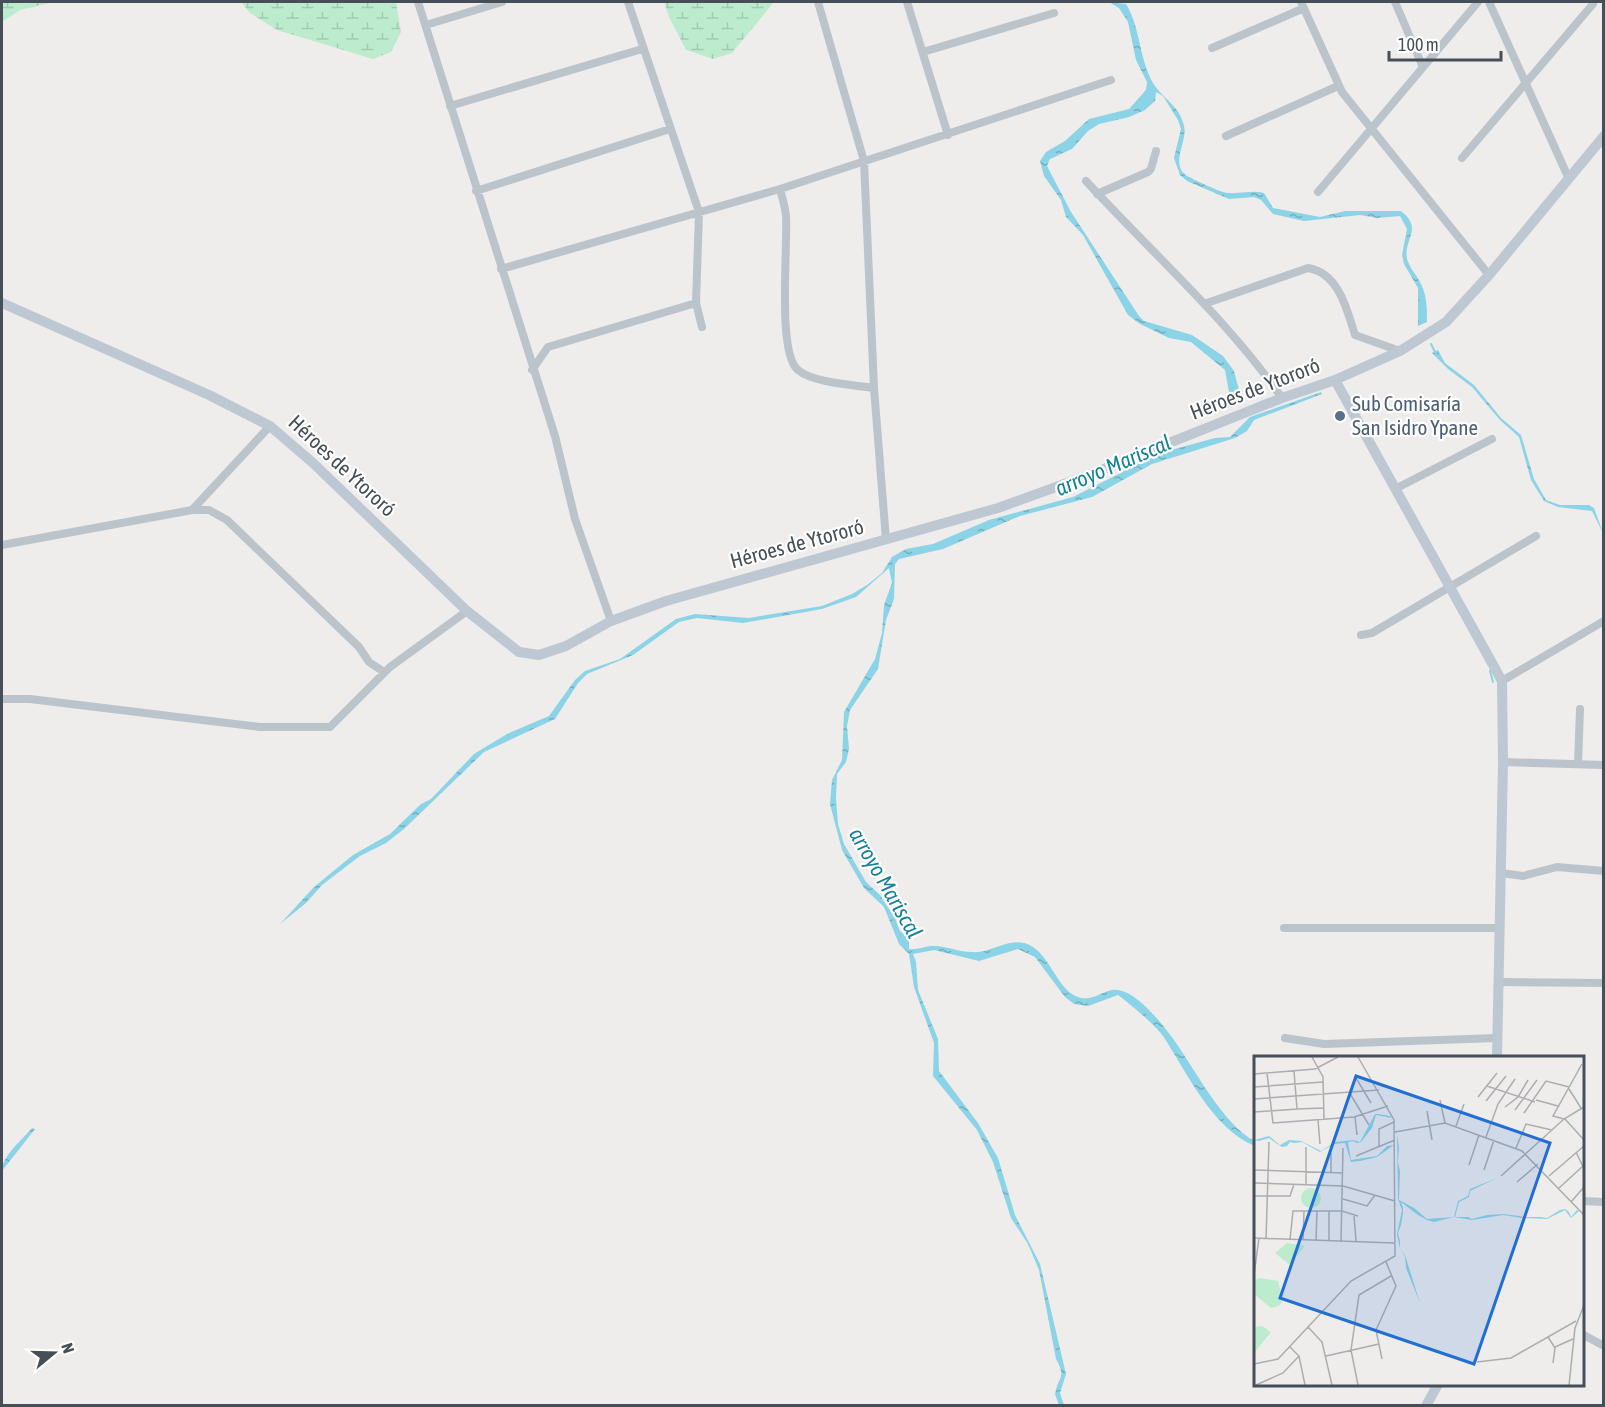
<svg xmlns="http://www.w3.org/2000/svg" width="1605" height="1407" viewBox="0 0 1605 1407" font-family="'Asap Condensed',sans-serif">
	<style>
		.wetland { fill: url(#wetland-marsh) }
		.water { fill: url(#water-ripples) }
		.lines { fill: none; stroke-linecap: round; stroke-linejoin: round }
		.stream { stroke: #8bd3e6; stroke-width: 2 }
		.street { stroke: #bbc4cb; stroke-width: 8 }
		.secondary { stroke: #bdc8d2; stroke-width: 10 }
		.service-dot { fill: #5c6f8a; stroke: #fff; stroke-width: 2 }
		.labels { text-anchor: middle; stroke-width: 4.5; stroke-linejoin: round; paint-order: stroke }
		.street-label { font-size: 21px; fill: #464f58; stroke: #fff }
		.service-label { font-size: 21px; fill: #4e5e75; stroke: #fff; text-anchor: start }
		.water-label { font-size: 22px; font-style: italic; fill: #13809d; stroke: #fff }
		.inset-road { fill: none; stroke: #abadb1; stroke-width: 1.5 }
		.view { fill: #226fd3; fill-opacity: 0.15; stroke: #226fd3; stroke-width: 3 }
		.inset-edge { fill: none; stroke: #464f58; stroke-width: 3 }
	</style>
	<defs>
		<pattern id="wetland-marsh" width="20" height="14" patternUnits="userSpaceOnUse" patternTransform="scale(1.5)"><rect width="20" height="14" fill="#bcebce"/><path d="M1 5h8M5 5V1M11 12h8M15 12V8" fill="none" stroke="#a3cbb3"/></pattern>
		<pattern id="water-ripples" width="26" height="14" patternUnits="userSpaceOnUse" patternTransform="scale(1.5)"><rect width="26" height="14" fill="#8bd3e6"/><path d="M2 4q2-2 4 0t4 0M15 11q2-2 4 0t4 0" fill="none" stroke="#73aebd"/></pattern>
	</defs>
	<rect width="100%" height="100%" fill="#efecec"/>
	<path class="wetland" d="M2,2h52l-34,8 -18,12z
		M241,2h155l5,30 -10,20 -18,7 -96,-29 -27,-17z
		M664,2h110l-42,51 -19,6 -27,-9 -17,-33z"/>
	<path class="water" d="M1109,2l17,2c15,24 13,58 29,82 10,14 25,21 29,40 4,16 -16,40 5,51 8,4 30,15 39,16 12,1 24,-3 36,0l9,15 47,9 25,-6h56c23,18 2,28 6,48 3,10 10,16 14,25 6,12 6,25 6,38l-9,4v-38l-14,-24 -2,-9 5,-26 -7,-13 -23,2 -17,-3 -56,6 -31,-7 -12,-14 -7,-3 -25,2 -42,-18 -7,-6 -6,-17 7,-29 -3,-9 -15,-24 -7,-4 -1,9 -10,9 -16,7 -30,7 -11,7 -16,18 -22,10 -3,7 24,46 68,104 5,5 48,14 31,21 11,15 8,31 -17,7 4,-17 -4,-22 -34,-28 -22,-4 -29,-14 -12,-9 -45,-80 -17,-18 -5,-17 -17,-24 -4,-15 6,-9 19,-11 24,-22 40,-10 17,-19 1,-8 -11,-22 -8,-38 -9,-14z
		M1438,350l7,13 29,22 27,33 20,17 13,44 12,21 14,5h29l5,3 9,25 -11,-22 -34,-4 -14,-6 -13,-21 -12,-43 -19,-17 -28,-33 -24,-18 -16,-16z
		M1321,392l1,2 -68,26 -7,11 -12,7 -83,26 -60,33 -72,19 -77,33 -44,10 -4,5 -1,35 -8,21 -8,49 -28,41 -3,16 2,23 -3,13 -9,12 -1,24 2,26 6,20 22,38 14,13 15,23 5,13 9,8v10c8,1 14,-2 22,-3 14,-1 27,6 41,6 20,2 40,-19 61,-5 18,12 26,44 45,50 13,5 23,-5 34,-7 20,-4 48,31 59,46 22,29 52,90 84,105v5c-41,-16 -67,-71 -90,-107 -7,-12 -35,-35 -47,-44l-30,11 -14,-2 -9,-7 -30,-40 -17,-8 -39,12 -45,-11 -21,4 3,8 2,28 20,49 1,32 39,52 20,35 17,57 25,49 26,110 -6,19 4,12h-5l-4,-11c3,-18 12,-15 1,-35l-17,-89 -11,-26 -17,-26 -18,-56 -16,-32 -44,-54 1,-33 -20,-56 -5,-33 -10,-10 -15,-37 -20,-19 -22,-38 -12,-46 2,-24 10,-20 2,-48 31,-53 7,-26 2,-28 8,-22 -3,-15 -33,29 -34,12 -79,14 -46,-5 -18,4 -46,33 -46,19 -9,9 -23,36 -71,33 -80,77 -18,14 -26,13 -38,29 -16,18 -26,21 34,-37 39,-32 37,-21 31,-30 10,-5 43,-45 33,-20 42,-18 26,-36 10,-9 35,-12 56,-40 19,-5 54,4 73,-12 30,-12 15,-9 15,-12 10,-16 14,-8 27,-5 56,-24 84,-23 87,-44 55,-15 15,-1 20,-20z
		M32,1128l3,1 -33,42c-1,-14 21,-32 30,-43z"/>
	<g class="lines">
		<path class="stream" d="M1431,344l5,10
			M1490,671l3,11"/>
		<path class="street" d="M418,2l137,434 20,83 36,102
			M628,2l71,210 -3,91 6,24
			M818,2l46,159 10,227 12,152
			M907,2l41,133
			M1301,2l41,90 147,183
			M1395,2l27,63
			M1489,2l80,177
			M426,25l76,-23
			M1212,48l92,-40
			M923,52l131,-39
			M450,106l192,-57
			M1226,136l112,-50
			M1462,158l131,-154
			M1086,181c66,72 140,137 196,217
			M780,189c2,8 5,17 6,27 2,30 -9,138 12,154 15,13 57,15 76,18
			M476,191l194,-62
			M1318,192l160,-190
			M1097,194l51,-22 3,-3 5,-18
			M501,269l279,-80 331,-109
			M1204,304l104,-36c31,5 39,42 47,67l45,16
			M532,370l16,-23 148,-44
			M1397,488l95,-49
			M192,510l78,-84
			M2,545l190,-35h17l18,10 132,127 10,15 15,10
			M1361,635l11,-2 164,-97
			M1502,681l102,-60
			M2,699h28l230,28h70l60,-60 77,-56
			M1503,762l101,3
			M1578,764l2,-55
			M1501,873l22,3 34,-9 47,4
			M1284,928h216
			M1500,982l104,1
			M1285,1038l39,6 173,-6
			M1582,1201l22,1
			M1582,1334l22,12"/>
		<path class="secondary" d="M2,303l207,92 61,31 43,37 154,148 52,41 20,3 27,-9 45,-25 55,-20 332,-93 91,-33 193,-77 53,-18 65,-29 46,-29 43,-47 115,-139
			M1335,380l167,301 1,81 -6,296
			M1426,1406l12,-22"/>
	</g>
	<circle class="service-dot" cx="1340" cy="416" r="6"/>
	<g class="labels">
		<g class="street-label">
			<text transform="translate(1255 389) rotate(-21)" y="7">Héroes de Ytororó</text>
			<text transform="translate(342 466) rotate(43)" y="7">Héroes de Ytororó</text>
			<text transform="translate(797 544) rotate(-15)" y="7">Héroes de Ytororó</text>
		</g>
		<g class="service-label">
			<text x="1352" y="411">Sub Comisaría<tspan x="1352" dy="24">San Isidro Ypane</tspan></text>
		</g>
		<g class="water-label">
			<text transform="translate(1113 465) rotate(-23)" y="8">arroyo Mariscal</text>
			<text transform="translate(886 883) rotate(60)" y="8">arroyo Mariscal</text>
		</g>
	</g>
	<g transform="translate(1254 1056)">
		<rect width="330" height="330" fill="#efecec"/>
		<path d="M47 142a10 10 0 1 1 20 0a10 10 0 1 1-20 0ZM33,187l18,3 -15,19 -15,-12zM5,222l19,3 5,19 -4,6 -8,2 -17,-14v-13zM8,270l9,6 -17,21v-26z" fill="#bcebce"/>
		<path d="M121,58h3l12,2 2,2 -16,-3 -4,13 -11,14 -4,1 -4,-2 -5,1 3,18 26,-4 10,-10 7,-1 -17,12 -17,4 -9,1 -6,-19 -11,1 -14,8 -18,-10 -8,1 -4,-1 -3,4 -5,1 -13,-9 -10,3 -5,-1 15,-4 11,9 9,-5 12,1 20,10 14,-9 18,-2 7,2zM143,78l2,14 -1,14 2,9 -1,29 15,8 13,11 27,-2 4,-16 10,-5 2,-7 27,-11 -27,13 -1,6 -10,5 -4,15h13l4,2 15,-4 16,-1 17,2 3,1h17l7,1 13,-8 5,-1 4,3 2,5 6,-7 2,1 -8,7 -6,-8 -18,9 -25,-1 -19,-3 -31,5 -18,-3 -20,5 -7,-2 -9,-5 -17,-13 2,6v5l-2,12 -3,8 2,8v8l5,6 15,48 -14,-35 -1,-12 -5,-7 -3,-15 5,-24 -4,-11z" fill="#8bd3e6"/>
		<path class="inset-road" d="M58,1l11,20 1,43M13,17l6,50 81,-6 34,-11M0,18l61,-5 23,-12M102,22l15,25M233,30l48,16M0,31l69,-5M315,33l12,19M95,36l20,33M224,41l19,-24M0,43l125,-9M186,44l5,23M282,44l22,6M232,45l20,-25M251,51l13,-10 10,-17M43,53l26,-1M261,54l22,-30M173,55l5,29M0,56l43,-3 -3,-38M270,57l22,-32 23,6M101,61l2,18M310,63l-11,-3 29,-52M311,63l19,21M64,64l2,24M202,70l8,-22M141,76l50,-9 77,28 62,64M232,81l12,-33 17,-25M125,90v-17l15,-7M262,92l10,-24 26,6M322,96l8,17M102,100l39,-16M215,109l10,-30M0,114l89,3M230,114l10,-30M77,117v-20M247,120l63,-57 20,-12M295,120l35,-30M263,126l21,-18M0,127l89,3 52,15M52,128v-37M305,132l23,-21M0,140h36l4,-12M89,143l24,7 8,-11M317,146l13,-15M100,160l2,25M0,182l140,5M12,183l3,-97M36,184l3,-29h49l16,5M49,184l1,-29M62,184l1,-29M75,185v-30M87,185l2,-93M0,219l5,-37M54,271l14,15 10,43M294,281l7,11 -2,15M35,290l10,10 6,29M301,291l18,-8M72,300l53,-12M128,303l-6,-29 20,-44 -10,-24M223,306l34,-4 65,-37M0,308l24,-5 73,-78 44,-25 -1,-136 -36,-63M2,329l27,-12 16,-17M104,329l-7,-35 8,-55 32,-19M315,329l6,-57 9,-23"/>
		<path class="view" d="M102,20l194,67 -76,221 -194,-66z"/>
		<rect width="330" height="330" class="inset-edge"/>
	</g>
	<rect width="1605" height="1407" fill="none" stroke="#464f58" stroke-width="6"/>
	<g transform="translate(54 1353) rotate(71)" stroke="#ffffff" stroke-width="4.5" paint-order="stroke">
	<path d="M0-4.5L10 22L0 15L-10 22Z" fill="#464f58"/>
	<text y="-9" font-size="16" font-weight="bold" text-anchor="middle" fill="#464f58">N</text>
	</g>
	<path d="M1389 51v9h112v-9" fill="none" stroke="#464f58" stroke-width="3"/>
	<text x="1398" y="51" font-size="18" fill="#464f58" stroke="#ffffff" stroke-width="4.5" paint-order="stroke">100 m</text>
</svg>
